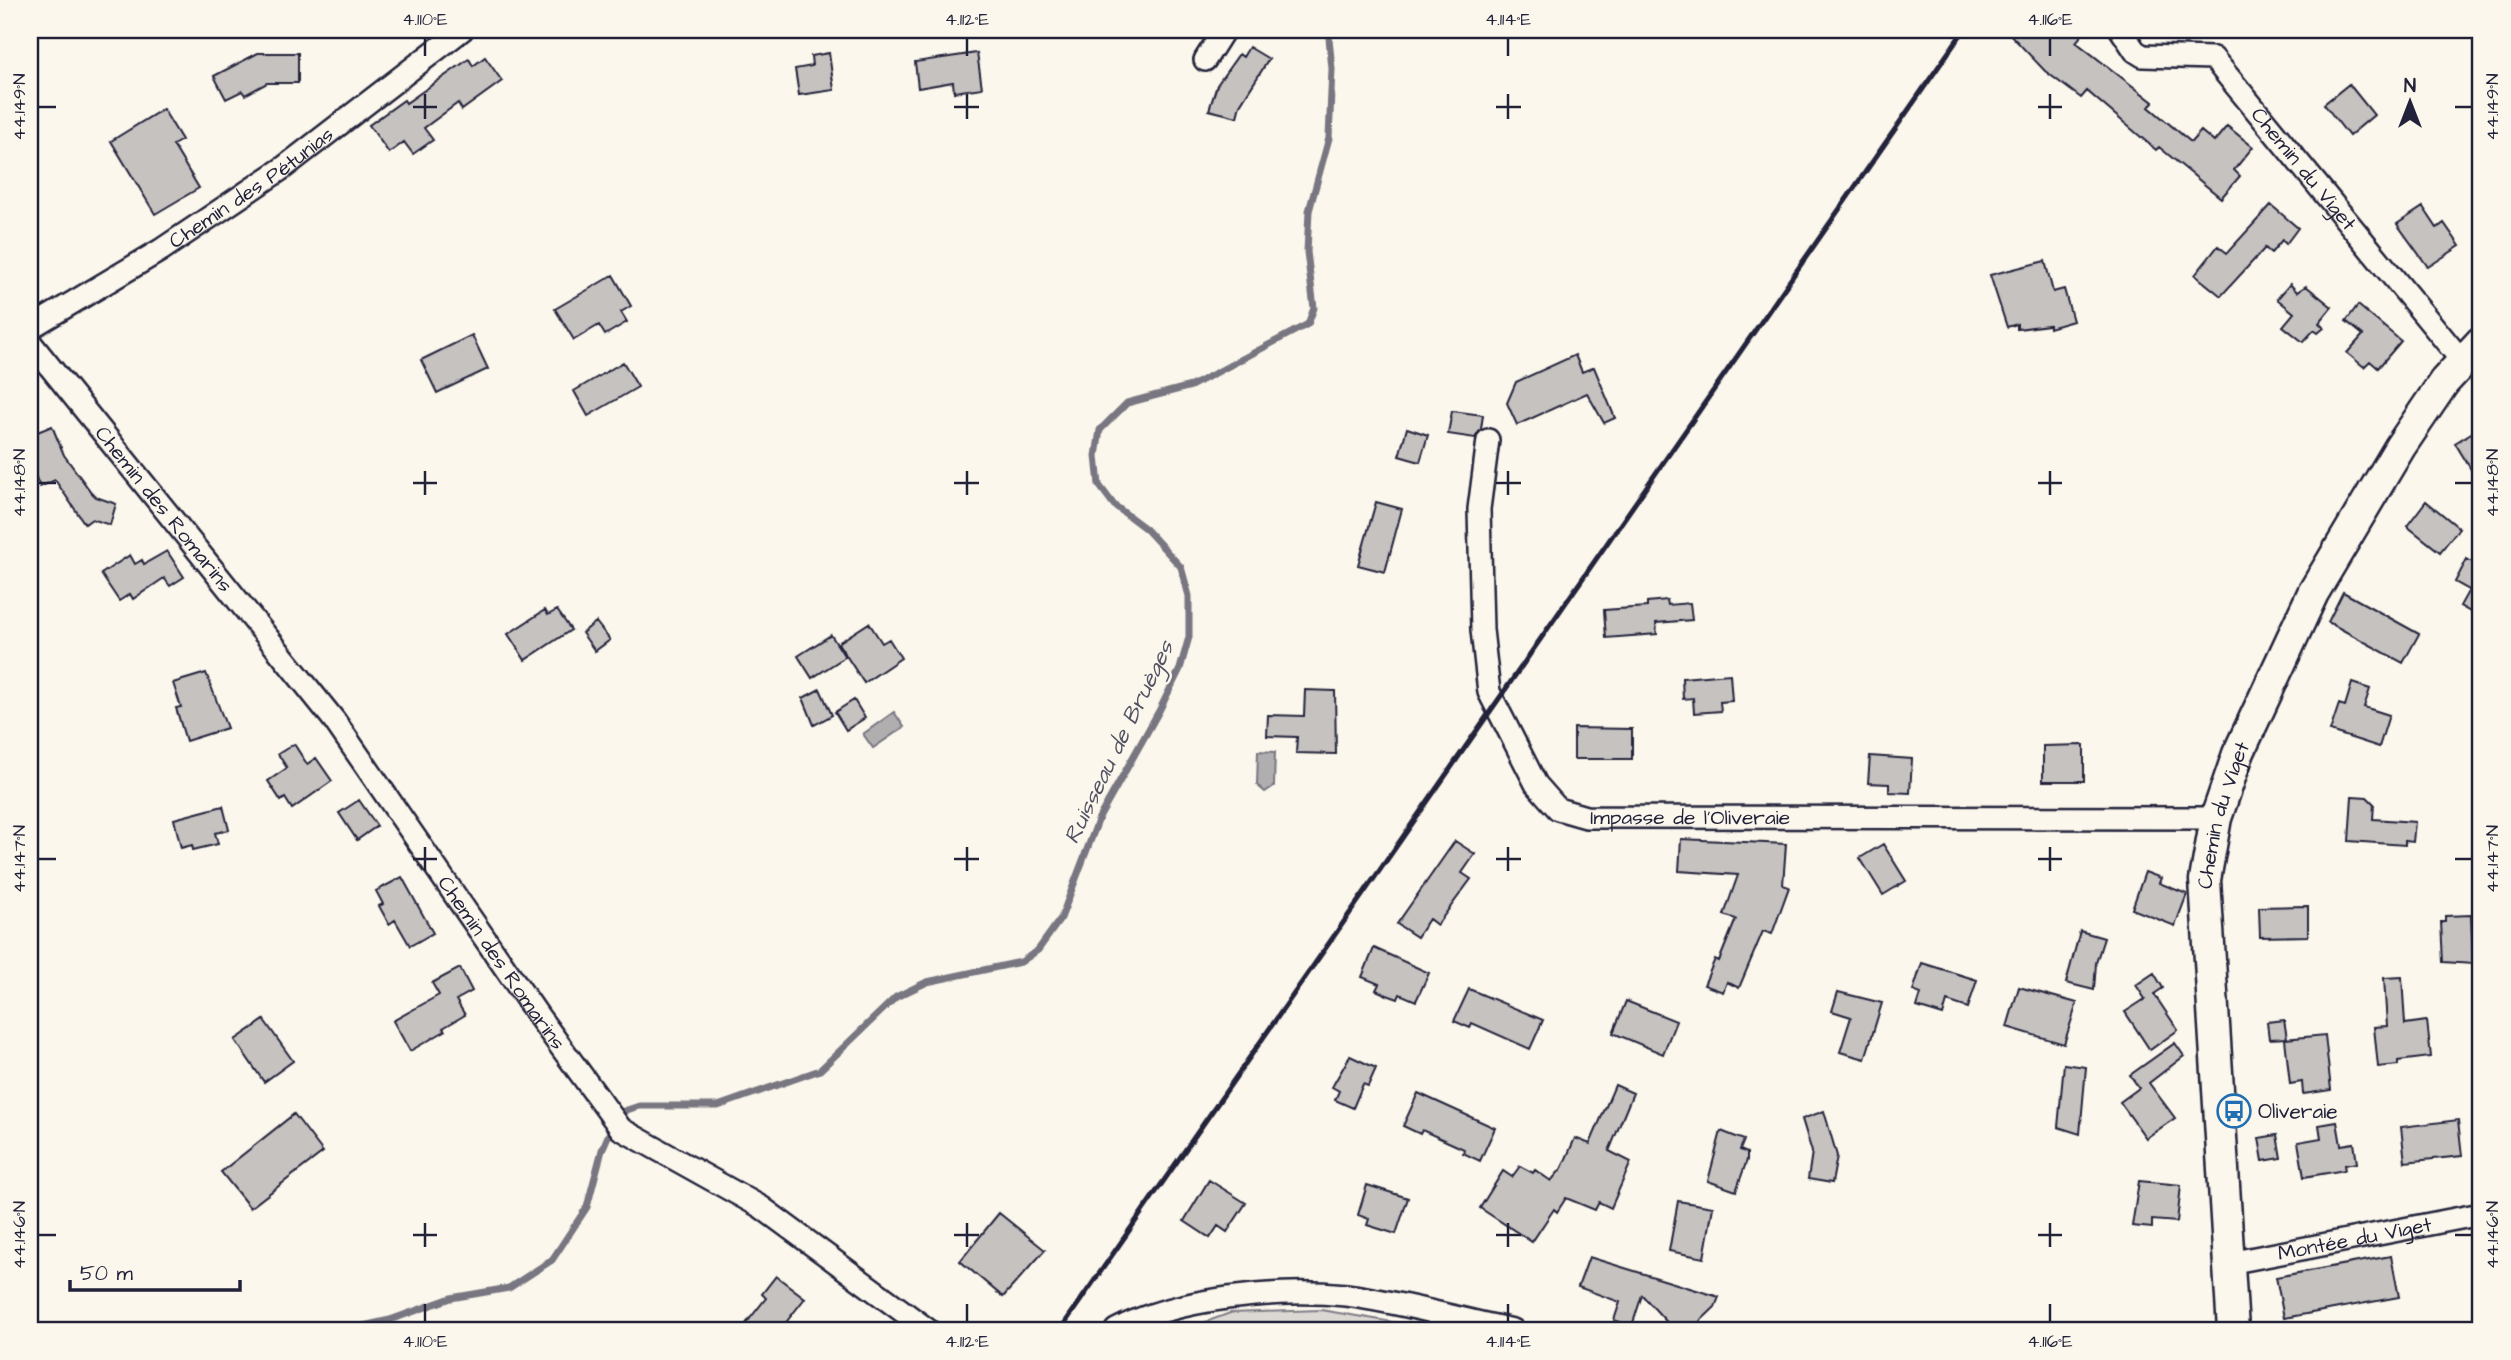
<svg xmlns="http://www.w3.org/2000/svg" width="2511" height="1360" viewBox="0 0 2511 1360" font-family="'Architects Daughter',sans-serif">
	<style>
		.green { fill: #dbd8d3; stroke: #7e7d87; stroke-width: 2 }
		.water { fill: #b1aeb0; stroke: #787681; stroke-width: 2 }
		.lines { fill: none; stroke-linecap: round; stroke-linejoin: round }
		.stream { stroke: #787681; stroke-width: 7 }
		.building { fill: #c6c2c0; stroke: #22223b; stroke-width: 2 }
		.street-casing { stroke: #22223b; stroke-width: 26 }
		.secondary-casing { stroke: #22223b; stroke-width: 35 }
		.street { stroke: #fbf7ec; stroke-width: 21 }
		.secondary { stroke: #fbf7ec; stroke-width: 30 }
		.rail { stroke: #22223b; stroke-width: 5 }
		.ticks { fill: none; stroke: #22223b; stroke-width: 2.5 }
		.labels { text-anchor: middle; stroke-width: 5; stroke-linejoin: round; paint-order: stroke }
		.street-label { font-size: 21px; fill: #22223b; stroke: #fbf7ec }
		.poi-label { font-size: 21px; fill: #22223b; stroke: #fbf7ec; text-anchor: start }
		.water-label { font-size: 23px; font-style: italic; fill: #545364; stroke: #fbf7ec }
		.neatline { fill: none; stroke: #22223b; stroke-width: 2.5 }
		.ticks-label { font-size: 18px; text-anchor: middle; fill: #22223b }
	</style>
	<rect width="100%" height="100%" fill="#fbf7ec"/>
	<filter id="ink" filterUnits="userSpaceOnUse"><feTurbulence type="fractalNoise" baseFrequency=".0143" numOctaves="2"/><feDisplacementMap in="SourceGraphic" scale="14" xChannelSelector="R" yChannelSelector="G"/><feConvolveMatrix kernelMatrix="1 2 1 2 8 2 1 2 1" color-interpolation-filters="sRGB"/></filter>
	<g filter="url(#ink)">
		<path class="green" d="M1321,1310l119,20h-256l46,-17z"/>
		<path class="water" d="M894,712l10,15 -31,21 -10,-14z
			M1258,751l17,1 -1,34 -9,6 -8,-7z"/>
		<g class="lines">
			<path class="stream" d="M345,1330l45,-10 61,-22 58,-10 43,-28 35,-53 15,-57 16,-37 21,-7h79l102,-36 76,-73 31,-15 94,-20 17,-12 23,-32 38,-100 60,-107 21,-42 9,-32v-41l-8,-29 -35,-38 -32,-24 -15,-20 -3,-29 4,-26 27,-27 64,-17 117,-62 6,-16 -7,-56 2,-41 20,-73 3,-69 -3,-31 4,-8"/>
		</g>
		<path class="building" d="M2006,30h80l-10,12 77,60 -4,5 42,35 10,-11 13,11 13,-16 26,21 -19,23 6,6 -19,22 -62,-51 -3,3 -69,-59 -6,7 -36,-27z
			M1249,47l20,12 -29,46 -3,12 -28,-7 8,-25 22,-31 4,3z
			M258,53h40v30h-31l-22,12 -3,-4 -16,8 -12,-23z
			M829,53l5,37 -35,5 -4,-26 17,-3 -1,-10z
			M977,53l5,35 -28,4 -1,-10 -35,6 -3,-26z
			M485,57l17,24 -40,29 -4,-7 -34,25 9,12 -20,14 -9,-12 -15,11 -20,-28 35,-25 2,3 63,-44 4,7z
			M2349,84l25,31 -25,21 -25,-32z
			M163,109l19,31 -9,5 26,43 -44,26 -44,-73z
			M2271,205l27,23 -12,16 -4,-4 -11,13 -6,-5 -44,48 -26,-21 23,-29 9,7z
			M2423,207l14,21 7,-5 16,23 -32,21 -31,-43z
			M2045,261l8,31 11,-3 9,32 -24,7v-3l-32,4v-5l-10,3 -17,-52z
			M613,275l18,31 -10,6 6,10 -22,13 -6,-10 -25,15 -19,-31z
			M2290,284l7,8 9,-6 26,21 -13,16 5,5 -6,5 -4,-3 -11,12 -20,-16 11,-13 -17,-14z
			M2358,305l43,36 -23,27 -8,-7 -6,6 -17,-14 16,-18 -17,-14z
			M472,335l16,34 -51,24 -16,-33z
			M1575,355l7,17 12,-5 21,51 -11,5 -17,-30 -70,32 -10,-22 9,-21z
			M623,362l15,25 -50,29 -14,-25z
			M1452,411l31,4 -2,14 -6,9 -27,-4z
			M52,426l12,29 27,37 5,5 20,7 -6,21 -18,-6 -7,5 -30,-44 -15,7 -10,-23v-29z
			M2481,427v59l-26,-43z
			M1407,428l21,7 -8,27 -21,-6z
			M2426,501l33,27 -19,24 -33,-26z
			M1376,502l26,7 -17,63 -27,-7z
			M167,551l17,26 -14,9 -6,-8 -31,21 -3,-5 -11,7 -18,-27 29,-19 5,9 7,-4 2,4z
			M2467,559l14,8v51l-21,-12 9,-16 -14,-8z
			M2343,592l76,42 -16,29 -75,-41z
			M1667,600l1,5 22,-2 2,17 -36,3 1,11 -51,4 -2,-28 43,-3v-5z
			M545,610l3,5 9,-5 14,20 -46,30 -17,-26z
			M596,622l14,18 -15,11 -13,-18z
			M869,623l13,20 7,-4 12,19 -37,25 -26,-40z
			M831,635l14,22 -33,21 -14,-22z
			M206,673l21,55 -41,13 -10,-33 5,-1 -8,-24z
			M1730,674l2,27 -12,1 1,9 -27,2 -1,-15 -10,1 -1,-21z
			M2352,683l18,6 -6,18 25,8 -10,32 -49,-16 9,-27 6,2z
			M820,689l12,26 -18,10 -11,-27z
			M1305,690l30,1 1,63 -40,-1 1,-16 -30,-1 1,-21 36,1z
			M854,700l11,18 -19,12 -11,-18z
			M1574,728l58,1v30h-58z
			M294,744l13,20 9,-6 16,23 -40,28 -7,-11 -4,3 -13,-20 19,-13 -9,-14z
			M2084,745v36h-41v-35z
			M1870,756l42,3 -2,34 -21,-1v-8l-21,-1z
			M2352,796l15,1 7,7 -1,15 42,3 -2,20 -8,-1v4l-56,-4z
			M359,800l18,26 -20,14 -18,-27z
			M223,806l6,24 -14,3 3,11 -25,6 -1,-5 -11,3 -7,-29z
			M1681,839l105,5 -3,41 6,2 -17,47 -9,-3 -24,57 -12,-6 -4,10 -19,-7 11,-26 4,2 17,-42 -12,-4 14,-40 -59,-4z
			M1455,841l20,13 -13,19 9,6 -34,46 -8,-6 -12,18 -20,-13z
			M1883,844l23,37 -23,14 -23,-37z
			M2145,872l16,6 -2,5 28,11 -12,32 -43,-17z
			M402,877l31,56 -23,13 -15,-26 -6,4 -10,-18 4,-2 -7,-13z
			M2308,906v30l-48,1 -1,-30z
			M2471,915l2,49 -30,-2 -2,-40h4v-6z
			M2080,931l24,7 -8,25 -2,27 -28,-7z
			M1374,948l55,25 -13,28 -16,-7 -2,5 -11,-4 -11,-5 3,-6 -17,-7z
			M1922,963l55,17 -9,28 -21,-7 -4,14 -26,-8 4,-13 -8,-3z
			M460,968l12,23 -16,9 9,15 -22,13 2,3 -35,20 -17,-30 46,-26 -7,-12z
			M2154,973l9,15 -9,6 24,36 -28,20 -25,-38 20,-13 -9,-14z
			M2402,977l3,47 22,-3 4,36 -33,4v4l-20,2 -4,-40 13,-1 -3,-48z
			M2019,987l58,16 -13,41 -57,-17z
			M1469,989l74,31 -13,29 -58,-26 -2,5 -16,-7z
			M1838,992l44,11 -17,56 -25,-7 11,-35 -19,-6z
			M1626,1001l50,20 -13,33 -50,-21z
			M264,1020l29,41 -29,21 -29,-42z
			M2284,1020l3,18 -18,1 -2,-17z
			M2325,1035l6,55 -28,4 -1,-12 -12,2 -5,-45z
			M2175,1043l9,13 -35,27 26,35 -29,20 -26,-36 19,-14 -9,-13z
			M1350,1056l26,12 -8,18 -5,-2 -10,24 -18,-8 4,-9 -7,-4z
			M2064,1064l22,3 -6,67 -22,-7z
			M1615,1085l18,8 -24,58 22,11 -20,46 -12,-6 -4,8 -29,-12 -9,14 -3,-3 -22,33 -52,-34 23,-37 9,6 8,-11 13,7 2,-3 16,11 11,-13 13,-30 15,6z
			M1418,1093l77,35 -15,33 -17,-8 1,-4 -9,-4 -33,-15 -2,4 -17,-8z
			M1824,1111l13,45 -5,27 -24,-4 4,-27 -10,-33z
			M294,1114l29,38 -73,56 -29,-36z
			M2458,1120l4,36 -57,6 -4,-35z
			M2337,1122l4,23 13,-2 3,20 -13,2 1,5 -41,7 -6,-35 23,-4 -2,-13z
			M1721,1131l23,9 -4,10 7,3v7l-11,31 -28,-10z
			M2277,1135l4,23 -18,3 -4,-23z
			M1209,1180l37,23 -19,29 -9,-6 -8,12 -26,-17z
			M2139,1181l42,4 -4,37 -25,-2v8l-20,-2z
			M1367,1185l41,13 -12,36 -29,-9 2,-6 -11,-4z
			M1678,1201l35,6 -9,51 -35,-7z
			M999,1213l46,37 -42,47 -43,-36z
			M2391,1256l8,41 -115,21 -8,-41z
			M1589,1257l130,40 -4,10 -24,23h-17l-32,-35 -10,31 -18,-6 6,-18 -42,-15z
			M776,1276l29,22 -25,32h-39l25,-32 -4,-4z"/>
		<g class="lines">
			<defs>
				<g id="street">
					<path id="s1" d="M2121,30l14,21 8,5 70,2 249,303"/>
					<path d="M1205,60l19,-30"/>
					<path id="s2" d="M30,328l131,-78 122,-82 179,-138"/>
					<path id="s3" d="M30,342l304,378 205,297 82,112 140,78 167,123"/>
					<path id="s4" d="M1488,440l-9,69 3,121 7,62 47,92 22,25 28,8 630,1"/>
					<path id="s5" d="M2229,1263l252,-49"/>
					<path d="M1116,1330c59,-32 164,-42 230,-35 55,7 112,24 167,35"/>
				</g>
				<g id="secondary">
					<path id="s6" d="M2233,1330l-28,-450 11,-62 22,-64 75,-161 87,-146 44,-65 37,-40"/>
				</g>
			</defs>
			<use href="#street" class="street-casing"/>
			<use href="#secondary" class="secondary-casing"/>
			<use href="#street" class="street"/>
			<use href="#secondary" class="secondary"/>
			<path class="rail" d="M1060,1330l904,-1300"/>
		</g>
	</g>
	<path class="ticks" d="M425,38v18M967,38v18M1508,38v18M2050,38v18M425,94v25M967,94v25M1508,94v25M2050,94v25M38,107h18M413,107h24M954,107h25M1496,107h25M2038,107h24M2455,107h17M425,471v24M967,471v24M1508,471v24M2050,471v24M38,483h18M413,483h24M954,483h25M1496,483h25M2038,483h24M2455,483h17M425,847v24M967,847v24M1508,847v24M2050,847v24M38,859h18M413,859h24M954,859h25M1496,859h25M2038,859h24M2455,859h17M425,1223v24M967,1223v24M1508,1223v24M2050,1223v24M38,1235h18M413,1235h24M954,1235h25M1496,1235h25M2038,1235h24M2455,1235h17M425,1304v18M967,1304v18M1508,1304v18M2050,1304v18"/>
	<defs>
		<symbol id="bus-ring" viewBox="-11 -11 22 22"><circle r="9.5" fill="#fbf7ec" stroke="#1f6fb2" stroke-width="1.5"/><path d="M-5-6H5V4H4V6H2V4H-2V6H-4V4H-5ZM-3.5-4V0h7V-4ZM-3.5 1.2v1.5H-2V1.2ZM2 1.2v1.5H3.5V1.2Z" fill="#1f6fb2"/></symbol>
	</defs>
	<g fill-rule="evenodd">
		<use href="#bus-ring" x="2215" y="1092" width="38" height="38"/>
	</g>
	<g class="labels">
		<g class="street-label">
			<text dy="7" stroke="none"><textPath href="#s1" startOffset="248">Chemin du Viget</textPath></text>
			<text dy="7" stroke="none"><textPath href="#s2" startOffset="262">Chemin des Pétunias</textPath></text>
			<text dy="7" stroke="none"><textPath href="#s3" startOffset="214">Chemin des Romarins</textPath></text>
			<text dy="7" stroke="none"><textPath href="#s4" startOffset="523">Impasse de l'Oliveraie</textPath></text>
			<text dy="7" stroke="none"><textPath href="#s6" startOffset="518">Chemin du Viget</textPath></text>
			<text dy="7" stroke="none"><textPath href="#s3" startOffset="780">Chemin des Romarins</textPath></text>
			<text dy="7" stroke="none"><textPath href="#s5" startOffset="128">Montée du Viget</textPath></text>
		</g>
		<g class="poi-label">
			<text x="2258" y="1118">Oliveraie</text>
		</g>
		<g class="water-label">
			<text transform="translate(1118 742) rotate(-64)" y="8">Ruisseau de Bruèges</text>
		</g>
	</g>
	<rect width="2511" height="1360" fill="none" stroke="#fbf7ec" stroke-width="77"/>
	<g transform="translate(2410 102)" stroke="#fbf7ec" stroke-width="5" paint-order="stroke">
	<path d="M0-5L12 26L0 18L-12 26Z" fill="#22223b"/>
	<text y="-10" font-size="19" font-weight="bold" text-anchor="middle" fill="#22223b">N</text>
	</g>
	<path d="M70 1280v10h170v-10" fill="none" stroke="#22223b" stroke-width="3.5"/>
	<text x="80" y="1280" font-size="21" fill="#22223b" stroke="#fbf7ec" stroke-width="5" paint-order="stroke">50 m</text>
	<rect x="38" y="38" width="2434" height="1284" class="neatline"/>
	<g class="ticks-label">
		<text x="425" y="25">4.110°E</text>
		<text x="967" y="25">4.112°E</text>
		<text x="1508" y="25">4.114°E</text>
		<text x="2050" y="25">4.116°E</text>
		<text transform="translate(19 107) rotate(-90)" y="6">44.149°N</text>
		<text transform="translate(2492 107) rotate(-90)" y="6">44.149°N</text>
		<text transform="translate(19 483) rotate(-90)" y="6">44.148°N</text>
		<text transform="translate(2492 483) rotate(-90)" y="6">44.148°N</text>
		<text transform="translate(19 859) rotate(-90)" y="6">44.147°N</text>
		<text transform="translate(2492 859) rotate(-90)" y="6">44.147°N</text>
		<text transform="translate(19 1235) rotate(-90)" y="6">44.146°N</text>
		<text transform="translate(2492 1235) rotate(-90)" y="6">44.146°N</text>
		<text x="425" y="1347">4.110°E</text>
		<text x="967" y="1347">4.112°E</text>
		<text x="1508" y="1347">4.114°E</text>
		<text x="2050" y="1347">4.116°E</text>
	</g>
</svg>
